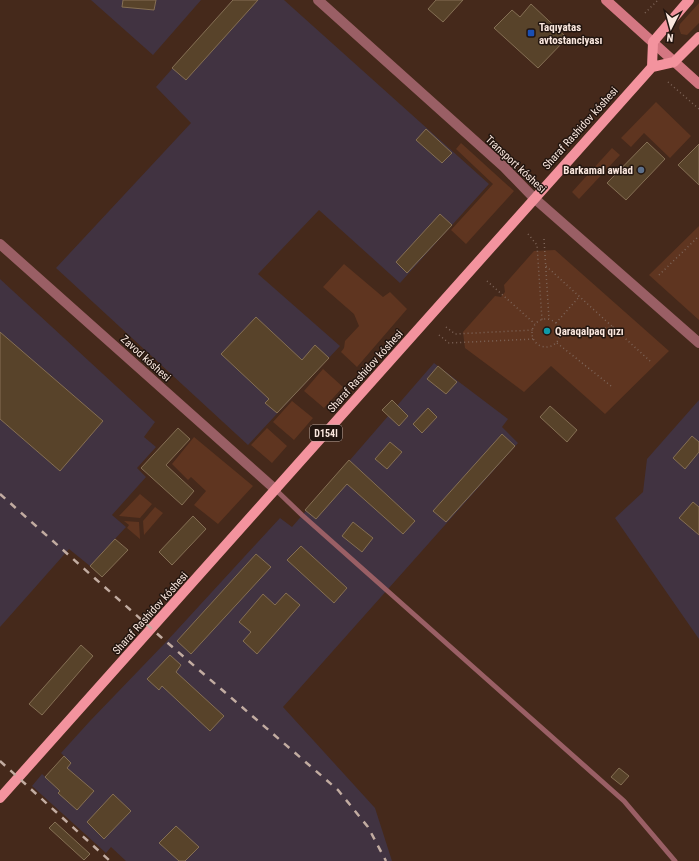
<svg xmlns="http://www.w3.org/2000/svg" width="699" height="861" viewBox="0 0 699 861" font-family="'Roboto Condensed',sans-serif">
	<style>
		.industrial { fill: #413341 }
		.green { fill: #5f3520 }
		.building { fill: #58432a; stroke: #856f54 }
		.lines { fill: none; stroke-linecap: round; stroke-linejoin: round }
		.path { stroke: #7e6559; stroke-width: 1.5; stroke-dasharray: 1 3; stroke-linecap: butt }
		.lane { stroke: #9a5f65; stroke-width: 5 }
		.street { stroke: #9a5f65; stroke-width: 10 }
		.secondary { stroke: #d47782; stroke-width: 10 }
		.primary { stroke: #f3939e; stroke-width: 10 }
		.rail { stroke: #c2aca1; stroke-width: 2.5; stroke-dasharray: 7 7; stroke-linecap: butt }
		.transit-dot { fill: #1a4fb4; stroke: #22150f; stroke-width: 1.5 }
		.service-dot { fill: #5c6f8a; stroke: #22150f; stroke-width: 1.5 }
		.culture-dot { fill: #0f9aa8; stroke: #22150f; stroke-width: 1.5 }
		.labels { text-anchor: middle; stroke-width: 3; stroke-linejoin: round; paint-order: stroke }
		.shield { fill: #22150f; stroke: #b9a8a0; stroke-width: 1 }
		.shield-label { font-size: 10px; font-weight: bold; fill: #fae7de }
		.poi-label { font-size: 11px; font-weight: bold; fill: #fae7de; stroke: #22150f; text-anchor: start }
		.street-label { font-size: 11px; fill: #fae7de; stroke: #22150f }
	</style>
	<rect width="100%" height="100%" fill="#45291b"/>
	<path class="industrial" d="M91,0h110l-48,55z
		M233,0h51l205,184 -89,99 -81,-73 -61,64 82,72 -92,99 -192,-177 135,-145 -35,-36z
		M0,279l155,143 -11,15 12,10 -19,21 9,9 -34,38 14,12 -36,39 -21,-17 -69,78z
		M434,363l74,56 -6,8 16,16 -235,264 92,101 17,53h-266l-15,-14 -5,6 -74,-67 10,-12 10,9 19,-20 -10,-10 29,-32 76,-79 114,-124 12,9z
		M699,400v239l-84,-121 28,-26 4,-33z"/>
	<path class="green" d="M699,3v20l-12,12 -6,-1 -2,-6 1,-4z
		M656,102l35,34 -21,22 -26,-25 -13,14 -10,-9z
		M461,143l53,48 -48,53 -15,-14 42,-46 -37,-35z
		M612,148l8,7 -41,44 -7,-7z
		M699,226v94l-50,-45z
		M555,250l114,101 -64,63 -54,-48 -27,26 -59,-44 -2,-16 32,-36 6,1 4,-5 -1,-7 30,-34z
		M344,264l39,33 7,-5 17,17 -50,58 -16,-15 3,-4 1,-7 14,-15 -5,-12 -31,-27z
		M323,369l20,18 -19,21 -20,-17z
		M292,401l21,17 -19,22 -21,-18z
		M267,428l20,18 -15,17 -21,-18z
		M194,437l59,49 -35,38 -24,-19 12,-14 -15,-14 -3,3 -16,-16z
		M140,494l12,10 -12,14 -21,-2z
		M155,507l8,6 -19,22 -1,-14z
		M124,521l15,1 1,17 -13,-11 2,-3z"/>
	<path class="building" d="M123,0h33l-2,10 -32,-3z
		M233,0h25l-72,80 -14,-12z
		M436,0h27l-20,22 -15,-13z
		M531,4l36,34 -29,30 -44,-40 18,-18 8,7z
		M426,129l26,24 -10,10 -26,-23z
		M647,142l18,17 -39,41 -19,-17z
		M699,144v41l-21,-20z
		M440,214l12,11 -45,48 -11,-11z
		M256,317l46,43 13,-15 14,13 -52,55 -12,-10 4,-4 -48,-45z
		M0,332l103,89 -43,50 -60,-52z
		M438,366l19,16 -11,12 -19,-15z
		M392,400l16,16 -9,10 -17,-16z
		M550,406l27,24 -10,12 -27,-25z
		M428,408l9,9 -15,16 -9,-9z
		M178,428l12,11 -24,26 28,26 -12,14 -41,-37z
		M502,434l13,12 -69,76 -13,-11z
		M692,436l7,6v10l-14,17 -12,-11z
		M390,442l12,10 -15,17 -12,-10z
		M349,460l66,61 -12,13 -56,-50 -31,35 -11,-9z
		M693,502l6,5v28l-20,-17z
		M193,516l13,13 -34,36 -13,-13z
		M353,522l20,16 -11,14 -20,-16z
		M115,539l13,11 -26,27 -12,-11z
		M301,546l46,42 -13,15 -47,-43z
		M256,554l15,13 -80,87 -14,-13z
		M286,593l14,12 -43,49 -14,-13 8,-9 -12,-10 24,-28 12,11z
		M81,645l12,11 -51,59 -13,-11z
		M170,655l11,10 -5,7 48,44 -14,15 -48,-45 -3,4 -12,-11z
		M64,756l7,7 -4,5 27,23 -17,19 -19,-17 2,-2 -15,-14z
		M619,768l10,8 -8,9 -10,-8z
		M113,794l18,17 -27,28 -17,-17z
		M55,822l35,32 -6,6 -35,-32z
		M176,826l23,21 -14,14h-6l-20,-18z"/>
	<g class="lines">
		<path class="path" d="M645,13l13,-13
			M668,82l31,27
			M528,234l9,11 5,75
			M544,239l5,80
			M546,266l104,95
			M659,275l40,-39
			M487,281l48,43
			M532 333a14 14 0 1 1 28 0a14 14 0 1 1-28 0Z
			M556,323l24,-27
			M446,327l9,7 78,-4
			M561,334l53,-7
			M439,335l10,8 85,-4
			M557,343l54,43"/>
		<path class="lane" d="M276,490l26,25 322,286 51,60"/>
		<path class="street" d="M318,0l186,167 30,31 165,145
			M0,244l276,246"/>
		<path class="secondary" d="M606,0l93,84"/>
		<path class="primary" d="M652,67l1,-25 36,-42
			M652,67l22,-5 25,-25
			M0,798l652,-731"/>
		<path class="rail" d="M0,494l162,144 176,152 30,37 18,34
			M0,761l110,100"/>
	</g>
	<rect class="transit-dot" x="527" y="29" width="8" height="8" rx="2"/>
	<circle class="service-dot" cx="641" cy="170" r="4"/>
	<circle class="culture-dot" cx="547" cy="331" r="4"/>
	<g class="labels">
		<rect class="shield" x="310" y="425" width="32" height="16" rx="3"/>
		<g class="shield-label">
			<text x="326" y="437">D154l</text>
		</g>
		<g class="poi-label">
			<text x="539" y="31">Taqıyatas<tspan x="539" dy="13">avtostanciyası</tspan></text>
			<text x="633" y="174" text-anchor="end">Barkamal awlad</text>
			<text x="555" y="335">Qaraqalpaq qızı</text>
		</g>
		<g class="street-label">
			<text transform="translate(580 128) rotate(-48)" y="4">Sharaf Rashidov kóshesi</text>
			<text transform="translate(516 164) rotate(43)" y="4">Transport kóshesi</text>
			<text transform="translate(146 358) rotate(42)" y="4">Zavod kóshesi</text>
			<text transform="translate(365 371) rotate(-48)" y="4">Sharaf Rashidov kóshesi</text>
			<text transform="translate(150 613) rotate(-48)" y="4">Sharaf Rashidov kóshesi</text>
		</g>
	</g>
	<g transform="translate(671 28) rotate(186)" stroke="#22150f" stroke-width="3" paint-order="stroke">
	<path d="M0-3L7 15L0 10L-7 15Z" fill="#fae7de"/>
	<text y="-6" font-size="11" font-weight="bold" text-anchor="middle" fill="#fae7de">N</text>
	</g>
</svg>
